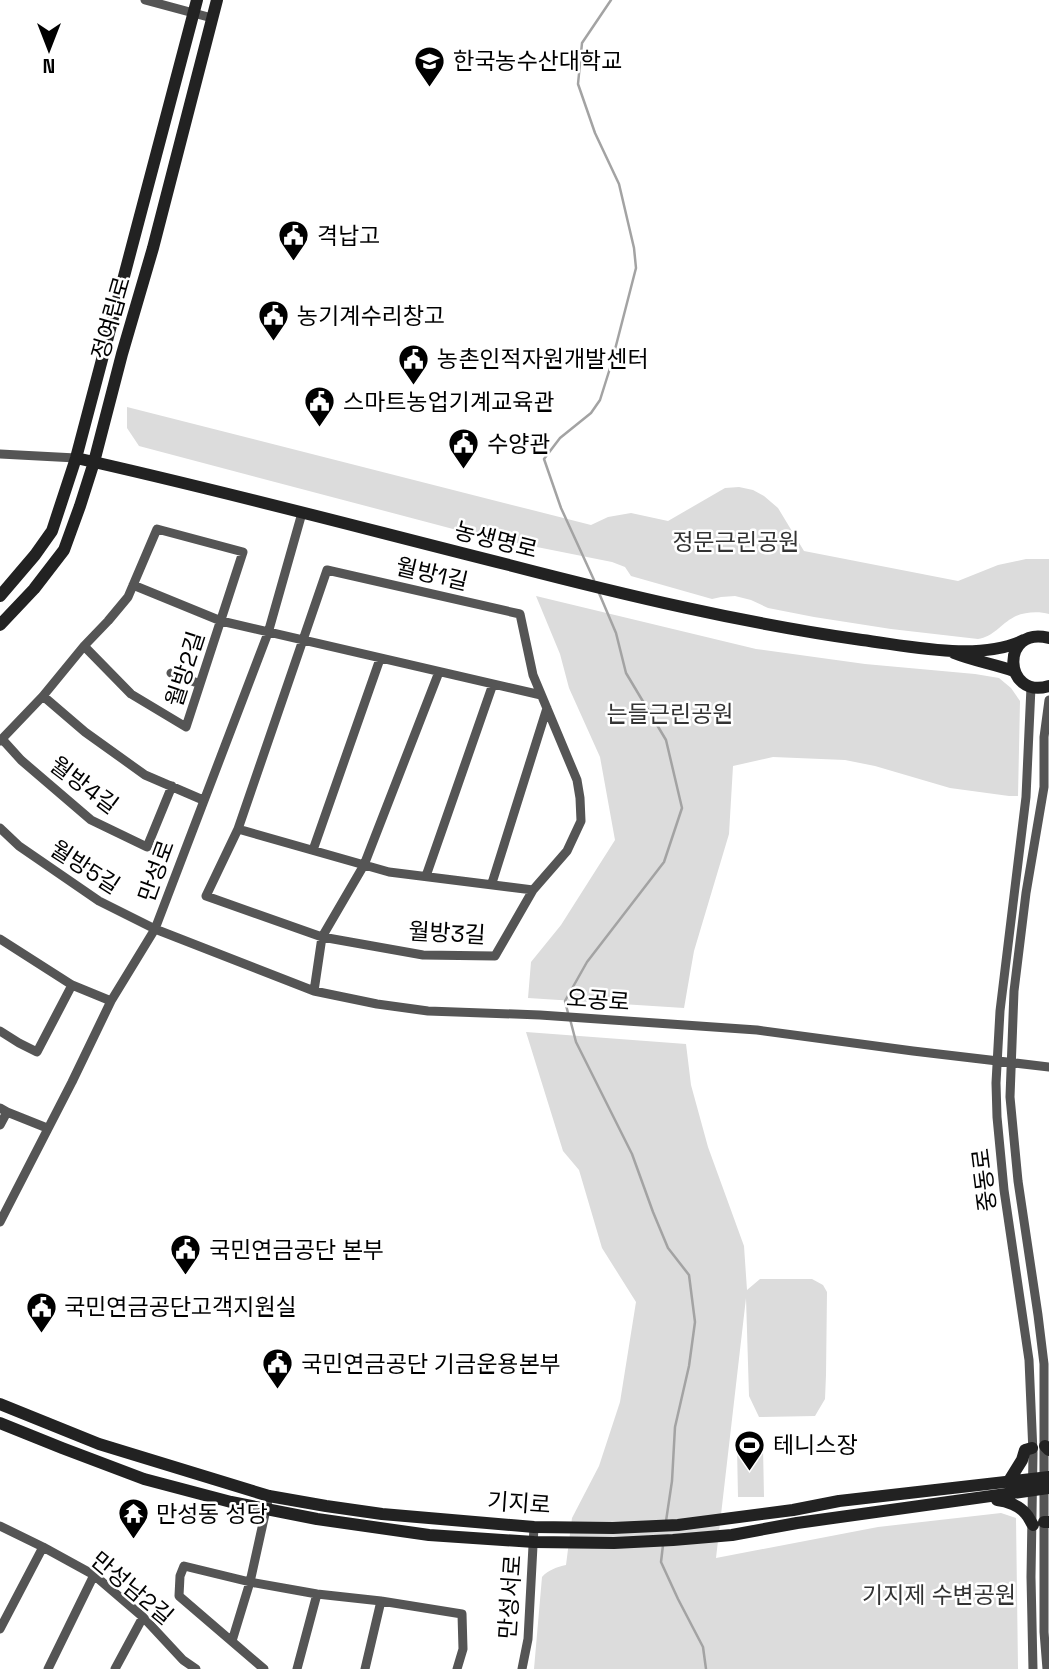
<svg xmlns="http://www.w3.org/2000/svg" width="1049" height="1669" viewBox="0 0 1049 1669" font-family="'Space Grotesk','Noto Sans KR',sans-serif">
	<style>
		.green { fill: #dcdcdc }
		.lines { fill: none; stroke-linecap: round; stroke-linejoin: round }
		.stream { stroke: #a3a3a3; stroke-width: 2.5 }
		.street { stroke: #555; stroke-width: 9 }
		.secondary { stroke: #222; stroke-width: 12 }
		.labels { text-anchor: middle; stroke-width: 5; stroke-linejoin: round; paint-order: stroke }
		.poi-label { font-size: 23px; fill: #000; stroke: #fff; text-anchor: start }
		.street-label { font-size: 23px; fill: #000; stroke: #fff }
		.park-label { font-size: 23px; fill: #333; stroke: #fff }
	</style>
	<rect width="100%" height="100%" fill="#fff"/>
	<path class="green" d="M127,407l464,118 17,-8 23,-4 37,8 57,-33 14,-1 14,3 11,6 14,12 26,43 154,30 40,-16 28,-6h23v55c-11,-3 -25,-2 -35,3 -13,7 -21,20 -36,22l-87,-10 -77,-12 -46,-9 -17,-8 -16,-4 -14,1 -9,2 -81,-23 -6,-9 -13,-5 -140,-28 -333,-88 -12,-18z
		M536,596l220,53 109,15 110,10 24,4 12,10 9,13 -2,95h-9l-59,-8 -75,-22 -30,-6 -72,-3 -40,9 -4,68 -35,117 -10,57 -156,-10 3,-36 30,-37 54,-85 -15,-83 -31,-69 -9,-34z
		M526,1032l160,12 5,41 17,62 36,99 3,44 13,-11h52l11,6 4,7 -1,83 -1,24 -10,17 -56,1 -10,-21 -3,-98 -30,260 162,-31 123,-14 15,5 2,151h-484l8,-92c6,-7 15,-10 24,-12l6,-47 27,-52 21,-64 16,-100 -34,-54 -23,-78 -16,-19z
		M737,1447h26l1,50h-26z"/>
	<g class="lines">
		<path class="stream" d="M594,580l-33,-72 -17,-49 16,-21 31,-25 9,-13 11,-35 25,-97 -2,-20 -15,-64 -24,-51 -17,-49 4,-41 29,-43
			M568,1013l-3,-12 22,-39 77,-100 18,-54 -16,-68 -40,-67 -10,-40 -17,-40
			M570,1019l6,23 56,112 21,58 15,36 21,27 6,47 -6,44 -14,61 -3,54 -6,40
			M663,1545l-2,17 17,37 25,48 3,22"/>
		<path class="street" d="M145,0l67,18
			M0,454l76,4
			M327,570l193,44 13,61 44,105 3,18 1,23 -14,30 -34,39 -38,66 -72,-1 -101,-18 -116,-41 32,-67z
			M133,585l88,36 320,74
			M171,673l29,11
			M1031,687l-5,110 -26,214 -4,72 1,34 7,73 25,170 4,93 -2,124 2,92
			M43,696l42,36 60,43 58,25
			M2,739l19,21 70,60 56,27 25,-61
			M0,741l43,-45 41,-50 24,-25 20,-24 29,-68 86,23 -57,175 -55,-33 -47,-48
			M0,828l19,18 80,55 56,28 159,62 63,13 51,7 112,4 217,15 156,21 136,16
			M238,829l151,43 144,18
			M313,850l67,-191
			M426,876l67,-192
			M492,883l55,-175
			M0,939l72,46 39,16
			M314,991l8,-54 42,-72 75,-193
			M0,1031l19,12 18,9 35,-67
			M0,1108l7,4 40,16
			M0,1125l7,-13
			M0,1222l72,-140 39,-81 44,-72 113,-296 34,-120
			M0,1526l43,21 51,28 49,42 40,43 13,9
			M0,1629l43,-82
			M232,1641l18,-59 19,-86
			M48,1669l46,-94
			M115,1669l28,-52
			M264,1669l-85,-73 1,-20 4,-10 66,16 67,12 64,7 81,13 1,35 -6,20
			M297,1669l20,-75
			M365,1669l16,-68
			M522,1669l6,-30 6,-112
			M1047,1669l-3,-37v-268l-6,-49 -20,-134 -8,-84 4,-106 12,-98 18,-106v-50l5,-37"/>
		<path class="secondary" d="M76,458c145,32 289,71 433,107 116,30 233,58 353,75 48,6 117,22 162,0
			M0,596l35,-41 17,-24 24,-73 121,-458
			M0,625l34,-36 30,-39 16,-44 14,-44 28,-108 31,-106 64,-248
			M1049,638c-49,-13 -46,62 0,48
			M954,653c20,8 40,11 60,18
			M0,1404l99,40 170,52 57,10 56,8 152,13 79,1 65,-3 115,-15 46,-9 210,-24
			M0,1423l62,25 82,31 87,23 86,17 112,16 105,7 80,1 59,-3 59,-5 65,-12 252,-35
			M1045,1446l4,4
			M1009,1481l13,-21 3,-10 7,-2
			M997,1496v4c10,1 23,6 29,14 3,3 4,7 7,11
			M1044,1522h5"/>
	</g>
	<defs>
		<symbol id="university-pin" viewBox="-11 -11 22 30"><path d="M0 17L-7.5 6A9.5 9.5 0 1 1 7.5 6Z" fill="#000" stroke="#fff"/><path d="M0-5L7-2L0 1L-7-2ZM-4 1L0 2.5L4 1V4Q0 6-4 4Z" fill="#fff"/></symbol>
		<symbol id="civic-pin" viewBox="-11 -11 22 30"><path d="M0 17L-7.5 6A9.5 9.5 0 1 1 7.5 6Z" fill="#000" stroke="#fff"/><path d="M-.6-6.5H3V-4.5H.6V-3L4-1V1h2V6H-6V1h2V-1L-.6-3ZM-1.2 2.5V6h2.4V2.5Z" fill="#fff"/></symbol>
		<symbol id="stadium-pin" viewBox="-11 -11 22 30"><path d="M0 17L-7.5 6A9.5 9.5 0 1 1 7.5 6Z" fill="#000" stroke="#fff"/><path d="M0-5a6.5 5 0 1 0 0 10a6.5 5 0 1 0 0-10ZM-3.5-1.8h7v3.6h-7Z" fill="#fff"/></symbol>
		<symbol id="temple-pin" viewBox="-11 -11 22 30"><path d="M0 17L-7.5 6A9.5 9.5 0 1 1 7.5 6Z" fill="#000" stroke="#fff"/><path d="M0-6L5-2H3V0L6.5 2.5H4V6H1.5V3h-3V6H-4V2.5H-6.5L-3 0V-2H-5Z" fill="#fff"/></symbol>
	</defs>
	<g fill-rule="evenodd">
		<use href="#university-pin" x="412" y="44" width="35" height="47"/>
		<use href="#civic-pin" x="276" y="218" width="35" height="47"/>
		<use href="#civic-pin" x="256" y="298" width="35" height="47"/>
		<use href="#civic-pin" x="396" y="342" width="35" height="47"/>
		<use href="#civic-pin" x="302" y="384" width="35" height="47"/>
		<use href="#civic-pin" x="446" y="426" width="35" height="47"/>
		<use href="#civic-pin" x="168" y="1232" width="35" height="47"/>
		<use href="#civic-pin" x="24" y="1290" width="35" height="47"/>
		<use href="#civic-pin" x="260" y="1346" width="35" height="47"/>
		<use href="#stadium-pin" x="732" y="1428" width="35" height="47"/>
		<use href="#temple-pin" x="116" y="1496" width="35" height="47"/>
	</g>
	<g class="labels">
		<g class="poi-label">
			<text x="453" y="69">한국농수산대학교</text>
			<text x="317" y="244">격납고</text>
			<text x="297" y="324">농기계수리창고</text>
			<text x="437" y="367">농촌인적자원개발센터</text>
			<text x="343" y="410">스마트농업기계교육관</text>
			<text x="487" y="452">수양관</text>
			<text x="209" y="1258">국민연금공단 본부</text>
			<text x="64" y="1315">국민연금공단고객지원실</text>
			<text x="301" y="1372">국민연금공단 기금운용본부</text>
			<text x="773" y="1453">테니스장</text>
			<text x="156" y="1522">만성동 성당</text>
		</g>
		<g class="street-label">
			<text transform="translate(111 318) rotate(-74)" y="8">정여립로</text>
			<text transform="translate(496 540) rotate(14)" y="8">농생명로</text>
			<text transform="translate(432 574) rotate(13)" y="8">월방1길</text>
			<text transform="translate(185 669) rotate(-72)" y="8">월방2길</text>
			<text transform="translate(84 785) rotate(37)" y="8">월방4길</text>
			<text transform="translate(85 867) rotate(33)" y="8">월방5길</text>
			<text transform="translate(156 871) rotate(-70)" y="8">만성로</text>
			<text transform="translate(447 933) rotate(3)" y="8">월방3길</text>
			<text transform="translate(598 1000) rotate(4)" y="8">오공로</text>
			<text transform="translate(984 1180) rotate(-97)" y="8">중동로</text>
			<text transform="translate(519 1503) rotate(4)" y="8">기지로</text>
			<text transform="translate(132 1588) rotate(40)" y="8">만성남2길</text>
			<text transform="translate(510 1597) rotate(-86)" y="8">만성서로</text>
		</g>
		<g class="park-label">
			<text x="736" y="550">정문근린공원</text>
			<text x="670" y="722">는들근린공원</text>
			<text x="939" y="1603">기지제 수변공원</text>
		</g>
	</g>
	<g transform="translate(49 49) rotate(180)" stroke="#ffffff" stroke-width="5" paint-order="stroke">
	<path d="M0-5L12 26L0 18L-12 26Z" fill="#000000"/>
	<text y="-10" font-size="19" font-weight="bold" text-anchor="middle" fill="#000000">N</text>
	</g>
</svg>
